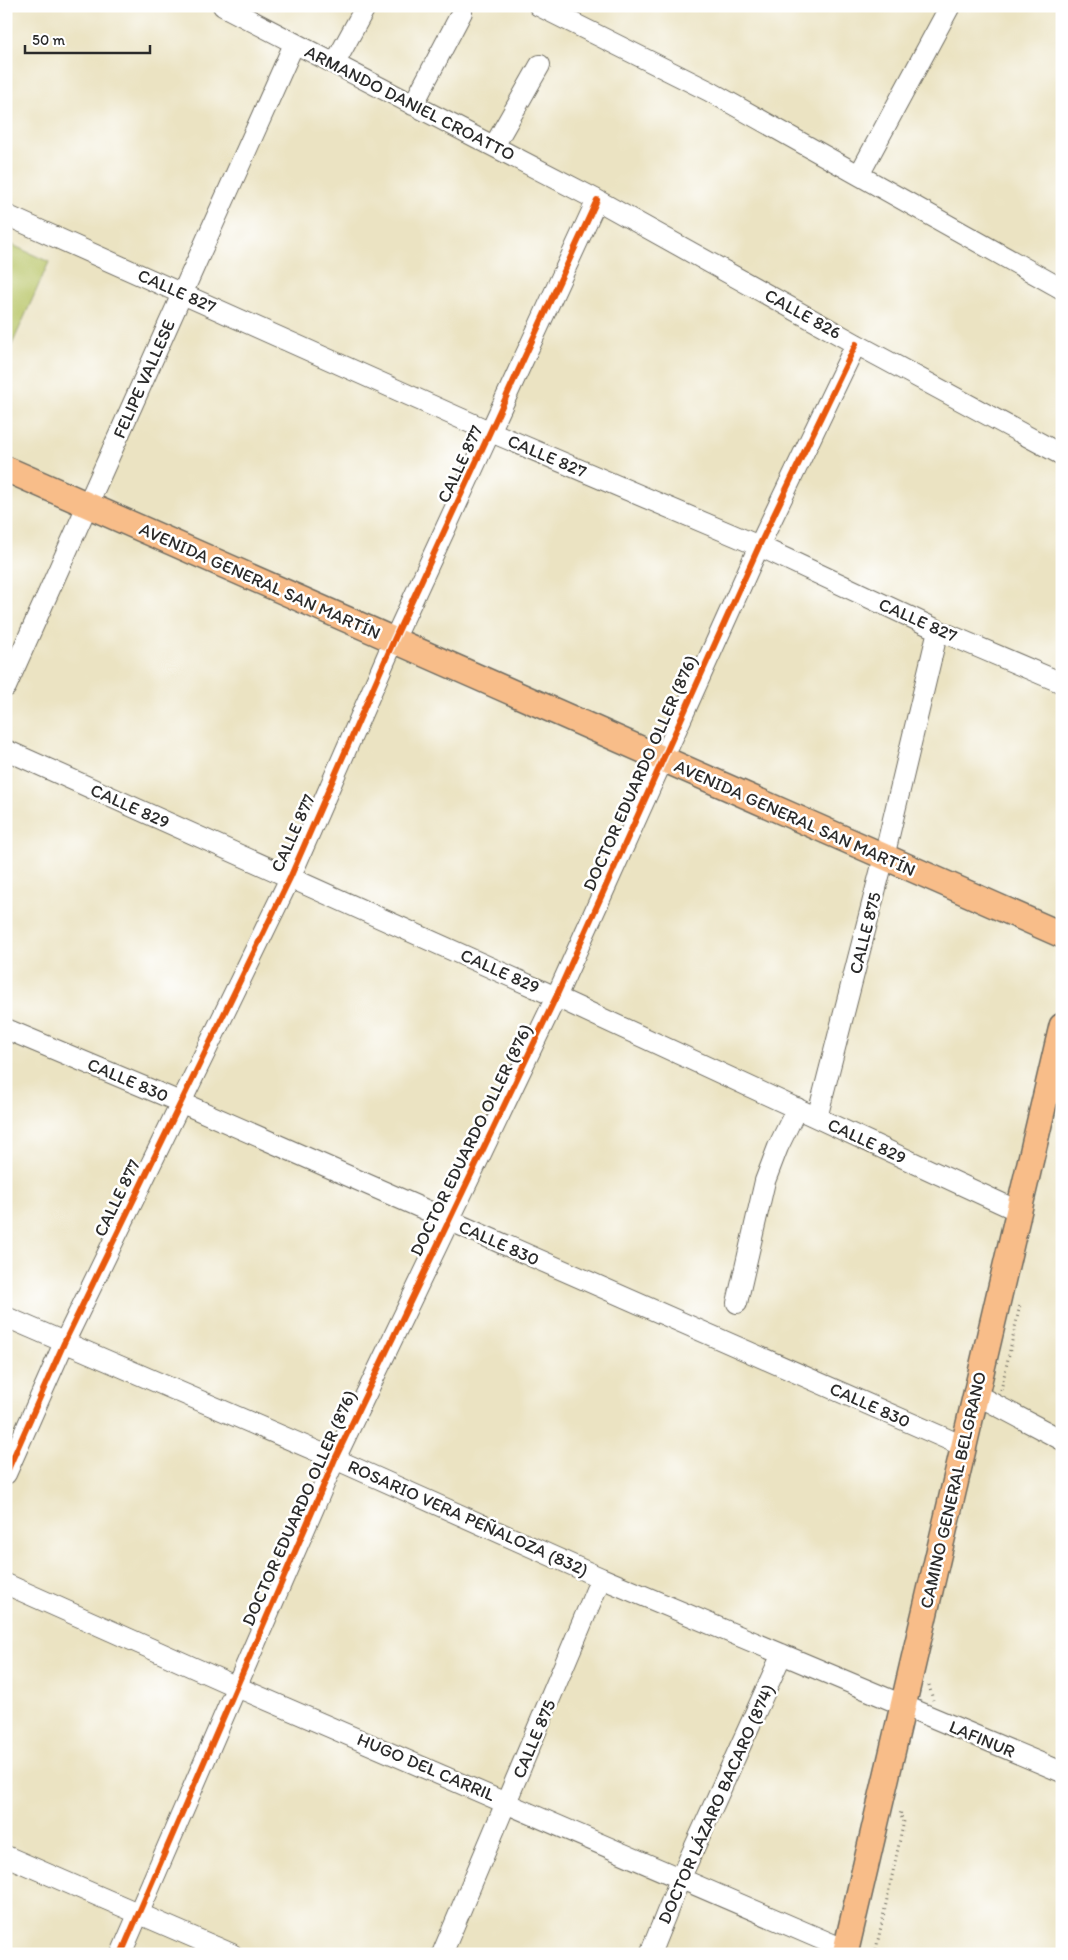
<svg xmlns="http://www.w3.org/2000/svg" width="1068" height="1960" viewBox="0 0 1068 1960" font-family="Itim,sans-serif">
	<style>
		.green { fill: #b7c465; stroke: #717848 }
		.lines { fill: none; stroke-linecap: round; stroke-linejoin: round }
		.minor-casing { stroke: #6e6b60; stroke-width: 22 }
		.major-casing { stroke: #6e6b60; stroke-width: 28 }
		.path { stroke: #6e6b60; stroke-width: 3; stroke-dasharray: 1 4; stroke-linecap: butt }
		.minor { stroke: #fff; stroke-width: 20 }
		.major { stroke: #f8bd89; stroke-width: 25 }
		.cycleway-casing { stroke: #fff; stroke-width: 9 }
		.cycleway { stroke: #e8590c; stroke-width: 6 }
		.labels { text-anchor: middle; stroke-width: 5; stroke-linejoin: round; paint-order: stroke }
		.street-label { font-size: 18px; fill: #2b2b2b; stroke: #fff }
	</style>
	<rect width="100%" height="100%" fill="#fff"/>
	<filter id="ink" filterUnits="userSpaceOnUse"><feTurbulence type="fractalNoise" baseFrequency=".02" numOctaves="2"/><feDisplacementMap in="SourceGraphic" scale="10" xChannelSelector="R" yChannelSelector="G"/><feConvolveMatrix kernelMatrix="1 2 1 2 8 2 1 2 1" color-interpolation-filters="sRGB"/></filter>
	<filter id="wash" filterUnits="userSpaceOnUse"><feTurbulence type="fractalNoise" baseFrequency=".0096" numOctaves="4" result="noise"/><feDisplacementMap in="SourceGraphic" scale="20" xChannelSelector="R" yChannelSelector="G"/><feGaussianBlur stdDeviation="1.12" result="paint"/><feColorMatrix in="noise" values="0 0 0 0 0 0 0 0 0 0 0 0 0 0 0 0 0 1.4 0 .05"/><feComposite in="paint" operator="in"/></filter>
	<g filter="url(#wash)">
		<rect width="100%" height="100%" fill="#ebe3c2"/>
		<path class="green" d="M6,242l43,20 -43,96z"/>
	</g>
	<g filter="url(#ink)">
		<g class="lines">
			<defs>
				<path id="minor" d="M223,6l374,194 259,144 206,111
					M539,6l170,85 353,198
					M335,63l31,-57
					M413,105l49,-93
					M494,146l46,-81
					M859,175l91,-169
					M6,215l485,217 268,114 179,84 124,53
					M6,687l288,-643
					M6,750l550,247 462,214
					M6,1029l174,73 783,344
					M817,1118l67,-261 54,-227
					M737,1303l28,-122 13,-34 19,-39
					M6,1317l329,142 266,119 461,194
					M975,1394l87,46
					M6,1474l58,-131 226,-465 104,-238 203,-440
					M6,1584l231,103 609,263
					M6,1856l226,98
					M121,1954l214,-495 221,-462 203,-451 97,-202
					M442,1954l159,-376
					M650,1954l31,-77 101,-223"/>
				<path id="major" d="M6,469l1056,466
					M845,1954l217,-928"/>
			</defs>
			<use href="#minor" class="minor-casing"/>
			<use href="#major" class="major-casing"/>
			<path class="path" d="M1001,1390l19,-85
				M929,1685l4,15
				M875,1954l29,-133 -4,-6 1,-3"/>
			<use href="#minor" class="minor"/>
			<use href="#major" class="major"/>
			<defs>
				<path id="cycleway" d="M6,1474l58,-131 226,-465 104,-238 203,-440
					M121,1954l214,-495 221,-462 203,-451 97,-202"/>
			</defs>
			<use href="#cycleway" class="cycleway-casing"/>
			<use href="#cycleway" class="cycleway"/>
		</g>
	</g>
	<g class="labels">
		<g class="street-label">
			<text transform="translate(410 103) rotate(27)" y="6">ARMANDO DANIEL CROATTO</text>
			<text transform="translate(177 291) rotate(24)" y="6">CALLE 827</text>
			<text transform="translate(803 314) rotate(29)" y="6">CALLE 826</text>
			<text transform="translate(144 379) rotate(-66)" y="6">FELIPE VALLESE</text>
			<text transform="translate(547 456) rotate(23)" y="6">CALLE 827</text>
			<text transform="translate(460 464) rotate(-65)" y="6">CALLE 877</text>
			<text transform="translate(260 581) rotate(24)" y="6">AVENIDA GENERAL SAN MARTÍN</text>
			<text transform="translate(918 620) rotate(24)" y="6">CALLE 827</text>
			<text transform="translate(640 773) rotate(-66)" y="6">DOCTOR EDUARDO OLLER (876)</text>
			<text transform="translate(130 806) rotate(24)" y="6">CALLE 829</text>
			<text transform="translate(795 818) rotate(24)" y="6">AVENIDA GENERAL SAN MARTÍN</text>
			<text transform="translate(293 833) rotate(-66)" y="6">CALLE 877</text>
			<text transform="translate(865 933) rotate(-76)" y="6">CALLE 875</text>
			<text transform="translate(500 971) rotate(24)" y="6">CALLE 829</text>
			<text transform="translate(128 1080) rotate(23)" y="6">CALLE 830</text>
			<text transform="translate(471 1140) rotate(-64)" y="6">DOCTOR EDUARDO OLLER (876)</text>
			<text transform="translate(867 1141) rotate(25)" y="6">CALLE 829</text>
			<text transform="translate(117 1198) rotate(-64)" y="6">CALLE 877</text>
			<text transform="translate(499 1243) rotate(24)" y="6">CALLE 830</text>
			<text transform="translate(870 1405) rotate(24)" y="6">CALLE 830</text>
			<text transform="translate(953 1490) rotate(-77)" y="6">CAMINO GENERAL BELGRANO</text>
			<text transform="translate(299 1508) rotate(-66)" y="6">DOCTOR EDUARDO OLLER (876)</text>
			<text transform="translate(468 1518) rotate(24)" y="6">ROSARIO VERA PEÑALOZA (832)</text>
			<text transform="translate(534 1739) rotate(-67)" y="6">CALLE 875</text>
			<text transform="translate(982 1739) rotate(23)" y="6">LAFINUR</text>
			<text transform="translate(426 1767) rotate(23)" y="6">HUGO DEL CARRIL</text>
			<text transform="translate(716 1804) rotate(-66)" y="6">DOCTOR LÁZARO BACARO (874)</text>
		</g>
	</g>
	<rect width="1068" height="1960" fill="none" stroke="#fff" stroke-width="25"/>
	<path d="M25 45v8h125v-8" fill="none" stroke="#2b2b2b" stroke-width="2.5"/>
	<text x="32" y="45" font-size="15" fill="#2b2b2b" stroke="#ffffff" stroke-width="4" paint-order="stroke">50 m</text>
</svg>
